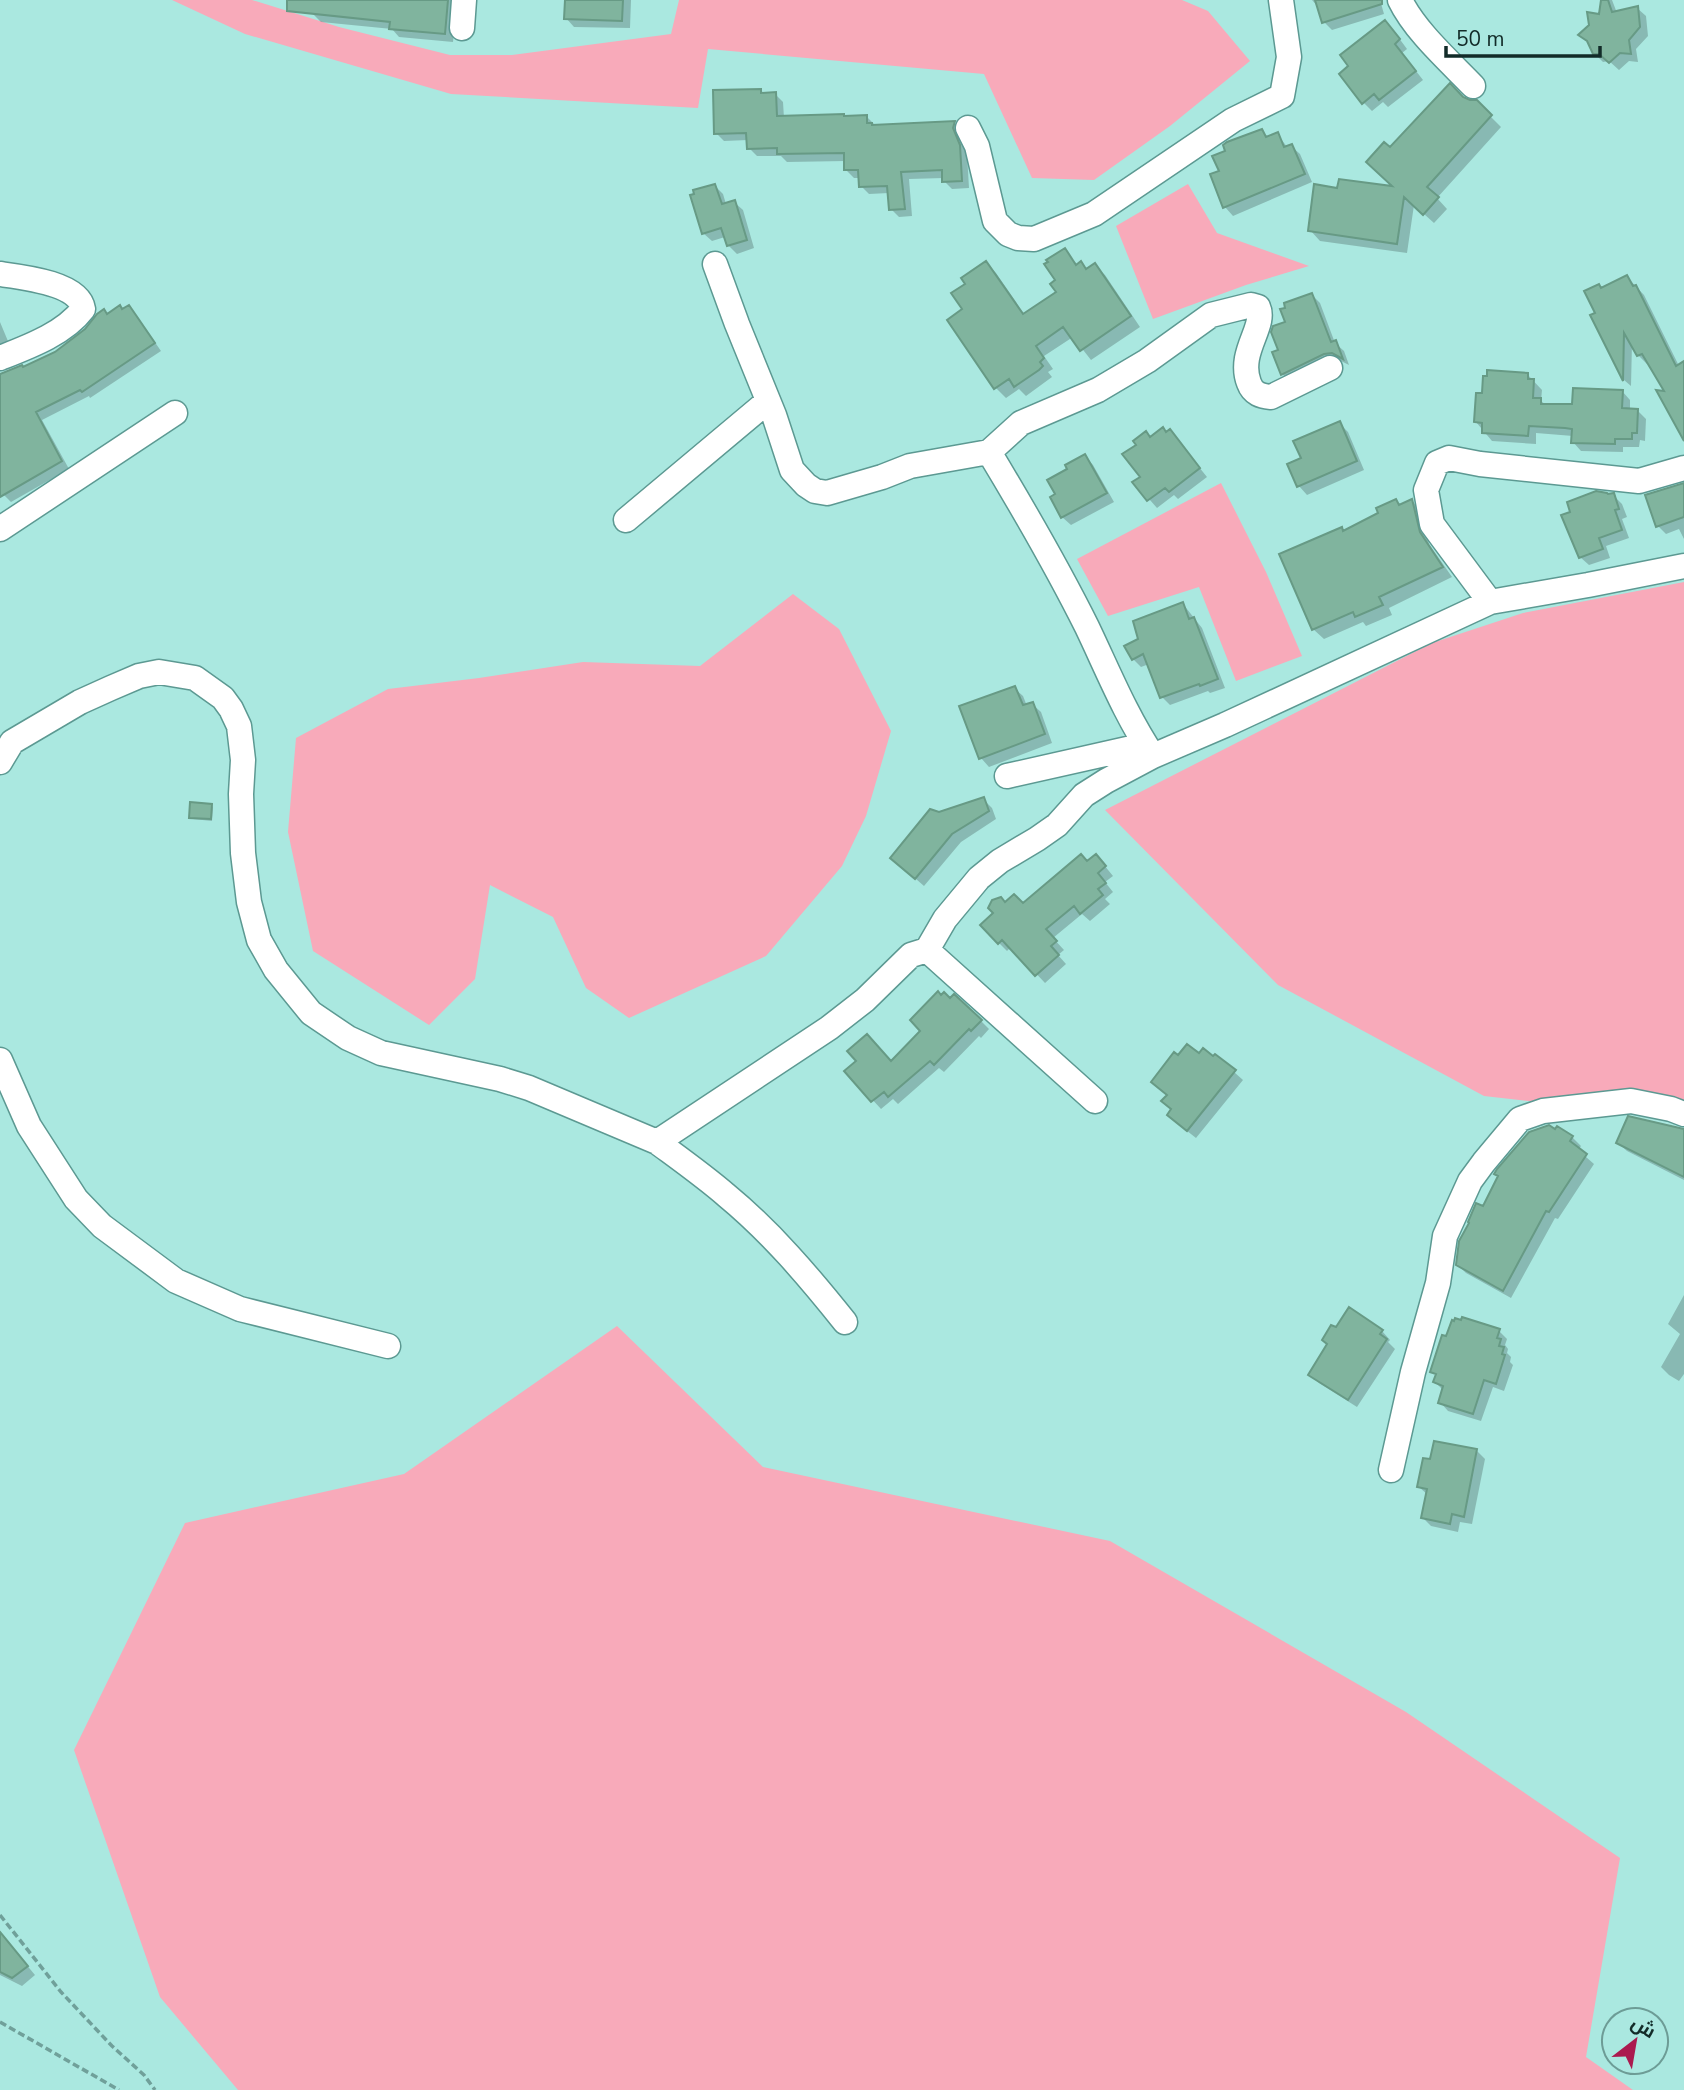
<svg xmlns="http://www.w3.org/2000/svg" width="1684" height="2090" viewBox="0 0 1684 2090" font-family="'Nunito Sans',Cairo,sans-serif">
	<style>
		.green { fill: #f8aaba }
		.shadow { fill: #0003 }
		.building { fill: #80b49e; stroke: #679a85; stroke-width: 2 }
		.lines { fill: none; stroke-linecap: round; stroke-linejoin: round }
		.minor-casing { stroke: #5c9992; stroke-width: 27 }
		.path { stroke: #70a09a; stroke-width: 3.5; stroke-dasharray: 7 3.5; stroke-linecap: butt }
		.minor { stroke: #fff; stroke-width: 24 }
	</style>
	<rect width="100%" height="100%" fill="#aae8e0"/>
	<path class="green" d="M172,0h80l87,27 111,28h62l159,-21 8,-34h503l26,11 42,50 -80,65 -76,54 -62,-2 -48,-104 -276,-25 -10,59 -247,-14 -206,-60z
		M1188,184l29,49 92,33 -63,19 -93,34 -37,-93z
		M1221,483l45,89 36,84 -66,25 -37,-94 -91,29 -31,-57z
		M1684,582v537l-200,-23 -206,-111 -173,-175 327,-167 91,-30z
		M793,594l46,35 52,102 -25,85 -24,50 -76,90 -137,62 -43,-30 -33,-71 -63,-32 -15,94 -46,46 -116,-74 -25,-119 8,-94 92,-49 91,-11 104,-16 117,4z
		M617,1326l146,141 347,74 296,171 214,146 -34,199 47,33h-1395l-78,-93 -86,-247 111,-227 219,-49z"/>
	<path class="shadow" d="M314,0h143l-4,42 -54,-5 -7,-8 -71,-7 -9,-9z
		M564,0h67l-1,28 -56,-1 -8,-9z
		M1312,0h68l4,14 -52,16 -8,-8 -5,-14z
		M1603,0h9l5,13 20,-5 9,8 2,20 -12,13 2,13 -9,-1 -10,9 -10,-9 -6,1 -9,-9z
		M1393,30l14,19 -5,4 21,27 -35,27 -5,-5 -11,9 -9,-9z
		M760,91l4,3h11l8,8 1,16 83,-1 9,9 78,-3 8,8 5,23 2,34 -17,1 -8,-8v-3l-35,1 3,37 -13,1 -8,-8 -2,-16 -20,1 -8,-8 -1,-8h-6l-8,-8v-9l-59,1 -6,-6h-24l-8,-8 -1,-8 -24,1 -8,-8z
		M1462,98l14,4 25,25 -64,71 10,11 -13,14 -20,-18 -7,48 -87,-12 -10,-11 29,-40 57,-2 -6,-38z
		M1262,131l6,7 9,-4 11,14 3,-2 9,8 12,28 -79,34 -8,-9 -12,-32 8,-3z
		M715,186l8,8 3,10 8,-2 9,8 11,38 -17,6 -9,-9 -3,-8 -13,4 -9,-8z
		M1064,251l14,14 9,5 7,-5 11,10 35,52 -49,33 -18,-23 -29,19 9,13 -5,3 4,5 -26,19 -7,-7 -13,9 -10,-10 -47,-68 16,-11 3,-25 18,-21 10,10 29,42 33,-22 -1,-12z
		M1627,277l17,18 35,71 5,-3v71l-17,-42 -18,-30 -2,2 -9,-9 -6,-12 -1,43 -7,-6 -32,-64 6,-3 4,-24z
		M1312,295l8,8 15,40 9,8 5,14 -8,-4 -8,1 -42,20 -9,-8 -2,-23 7,-28z
		M129,307l7,8 25,36 -71,47 -1,-2 -47,24 27,49 -58,33 -7,-7 -4,-8v-113l23,-5 33,-16 52,-38 15,-4z
		M0,322l10,24 -10,4z
		M1527,374l15,16 -1,11 5,4 28,1 48,-15 8,9v10h7l9,9 -1,22 -5,-1 -1,7h-16v5l-42,-1 -8,-9v-6l-37,-3v11l-44,-3 -16,-19 8,-27z
		M1339,423l9,9 16,38 -57,25 -8,-9z
		M1170,431l37,46 -29,22 -4,-4 -17,13 -22,-25 7,-6 9,-39z
		M1085,456l8,9 21,37 -43,23 -9,-8 -5,-22 13,-25z
		M1684,485v54l-5,-10 -13,5 -8,-8z
		M1613,495l9,9 5,13 -5,2 7,19 -23,8 4,12 -21,7 -9,-8 -8,-44z
		M1396,501l5,5 11,-5 10,10 7,33 23,33 -63,31 3,7 -26,11 -3,-4 -39,17 -11,-10 28,-100 3,3 37,-18z
		M1183,604l19,24 23,60 -15,5 -2,-2 -38,14 -8,-8 -13,-33 -8,3 -8,-8 7,-19z
		M1014,688l9,8 4,10 5,-2 9,8 11,31 -63,24 -8,-9 -20,-51z
		M983,799l9,9 4,11 -35,23 -37,44 -32,-28 47,-44z
		M211,805l2,2 -1,14 -19,-2 -2,-2z
		M1088,863l16,2 9,11 -8,6 8,10 -8,7 5,5 -20,17 -8,-7 -29,24 11,12 -6,5 8,9 -21,19 -34,-36 -4,4 -8,-8 6,-39 18,1z
		M941,997l40,24 8,8 -8,9 -2,-2 -35,36 -5,-4 -41,36 -5,-5 -12,10 -34,-37 44,-9 32,-32z
		M1199,1056l35,16 9,8 -47,58 -19,-15 -9,-27 10,-39z
		M1557,1128l15,9 9,9 -3,4 16,14 -36,55 -3,-1 -44,80 -45,-25 -8,-8 25,-56z
		M1684,1130v50l-57,-29 -9,-8z
		M1684,1295v79l-5,7 -10,-6 -8,-8 19,-33 -12,-10z
		M1366,1321l16,10 8,9 -2,2 7,7 -38,58 -38,-24 -9,-9 26,-44z
		M1499,1331l8,8 -2,6 3,4 -1,4 4,4 -1,5 3,3 -9,26 -11,-4 -12,34 -33,-10 -8,-9 4,-11 -9,-9 2,-6 -5,-5z
		M1477,1451l8,8 -13,65 -12,-2 -2,10 -27,-6 -8,-8 5,-23 -9,-8z
		M0,1933l35,42 -13,11 -22,-11z"/>
	<path class="building" d="M287,0h161l-3,34 -56,-5 1,-7 -103,-11z
		M565,0h58l-1,21 -58,-2z
		M1315,0h67v4l-60,19z
		M1601,0h7l4,12 26,-6 2,21 -11,13 2,14 -11,-1 -11,10 -10,-9h-6l-6,-13 -9,-6 11,-10 -2,-13 12,2z
		M1385,20l15,19 -5,5 21,27 -37,29 -5,-6 -12,10 -23,-30 9,-8 -8,-11z
		M1450,83l13,14 7,3h7l15,15 -65,72 12,10 -16,18 -19,-18 -7,47 -89,-13 6,-47 23,4 2,-9 53,7 -26,-24 18,-20 6,5z
		M761,89v4l15,-1 1,24 67,-2v2l23,-1v8h5v2l83,-4 -2,7 7,17 2,36 -20,1v-12l-41,2 4,37 -16,1 -2,-24 -28,1 -1,-17h-14v-17l-67,1v-6l-30,1 -1,-16 -32,1 -1,-44z
		M1262,129l4,8 12,-5 6,15 8,-3 13,30 -82,34 -13,-34 9,-3 -7,-15 13,-5 -2,-6 4,-3z
		M715,184l7,20 13,-4 12,40 -20,6 -6,-18 -19,6 -12,-39 4,-1 -1,-4z
		M1065,248l11,17 5,-4 5,8 9,-6 36,53 -51,35 -17,-24 -27,19 8,12 -4,4 3,4 -4,4 -25,17 -5,-8 -15,10 -47,-69 15,-11 -11,-16 14,-9 -4,-6 25,-17 37,53 33,-22 -6,-8 5,-4 -11,-16 4,-2 -2,-2z
		M1627,275l6,11 3,-1 40,81 8,-5v80l-28,-51 8,1 -22,-37 -5,2 -13,-23 -1,48 -33,-66 5,-2 -11,-22 15,-7 2,4z
		M1312,293l19,49 5,-2 7,19 -11,-6 -8,1 -43,21 -9,-23 6,-2 -7,-18 2,-6 12,-4 -5,-13 5,-1 -1,-5z
		M120,305l2,4 7,-4 26,38 -73,49 -2,-2 -44,22 26,49 -62,36v-123l22,-9 1,2 32,-15 30,-23 12,-15 7,-5 3,5z
		M1487,370l41,3v6h6l-1,19h8v6h31l1,-16 50,2 -1,18 16,1 -1,24h-5v6h-17v5l-44,-1 1,-14 -7,-1 -36,-2 -1,10 -46,-3v-10l-8,-1 2,-29h6l1,-17h4z
		M1340,421l17,40 -60,26 -10,-23 14,-6 -8,-17z
		M1163,427l3,5 4,-3 30,39 -31,24 -4,-4 -18,13 -15,-19 8,-5 -18,-23 14,-9 -3,-4 13,-10 4,6z
		M1085,454l22,39 -46,25 -11,-21 5,-3 -8,-14 20,-11 -2,-4z
		M1684,483v34l-28,10 -11,-32z
		M1596,491l11,2 1,1 6,-1 5,16 -4,1 7,20 -23,8 4,11 -24,9 -18,-43 9,-3 -3,-10z
		M1396,499l3,6 13,-6 8,33 23,35 -64,30 4,8 -28,12 -2,-5 -41,18 -33,-76 63,-27 1,4 35,-18 -2,-5z
		M1183,602l6,17 5,-2 24,62 -18,7 -1,-2 -39,14 -17,-44 -11,6 -8,-14 14,-7 -5,-18z
		M1015,686l8,19 10,-3 12,32 -66,25 -20,-53z
		M984,797l5,14 -37,23 -37,45 -25,-21 40,-49 9,3z
		M190,802l22,2 -1,15 -22,-1z
		M1081,854l6,7 9,-7 10,12 -8,7 8,10 -8,6 5,6 -23,19 -6,-8 -28,23 11,12 -6,5 8,9 -24,21 -33,-36 -4,4 -18,-19 13,-12 -5,-5 4,-8 9,-3 4,5 9,-8 9,9z
		M938,991l3,4 3,-3 6,6 4,-4 28,26 -11,11 -2,-2 -35,36 -4,-4 -42,36 -4,-5 -13,10 -27,-31 12,-10 -9,-10 20,-17 24,27 29,-30 -10,-11z
		M1187,1044l12,9 4,-5 10,8 2,-2 21,16 -49,61 -20,-16 4,-6 -10,-8 6,-6 -16,-13 23,-30 4,3z
		M1628,1116l56,13v48l-68,-34z
		M1549,1125l6,4 2,-3 16,10 -3,5 17,13 -38,58 -3,-1 -43,80 -47,-26 3,-24 10,-18 -1,-1 8,-19 7,3 15,-30 -4,-2 3,-5 32,-37z
		M1349,1307l34,23 -3,4 7,5 -39,61 -40,-25 19,-31 -5,-4 9,-15 5,2z
		M1462,1317l38,12 -3,9 4,1 -2,7 5,1 -2,7 3,1 -9,29 -12,-4 -11,34 -35,-11 5,-17 -10,-4 3,-8 -6,-2 12,-37 4,1 6,-16 2,1 1,-3 6,2z
		M1434,1441l43,8 -13,68 -12,-3 -2,10 -29,-6 6,-29 -10,-2 6,-29 7,1z
		M0,1932l28,34 -16,12 -12,-6z"/>
	<g class="lines">
		<defs>
			<path id="minor" d="M1400,0c15,31 49,61 73,86
				M462,28l2,-28
				M968,128l9,18 18,75 13,13 10,4 16,1 60,-25 139,-94 49,-24 7,-39 -8,-57
				M715,264l22,60 37,91 18,55 14,15 9,6 12,2 55,-16 28,-11 79,-14 32,-29 77,-33 49,-29 64,-46 40,-10 7,2c9,19 -21,45 -9,76 4,11 12,13 22,14l59,-29
				M0,274c22,3 79,9 83,35 -19,25 -55,38 -83,49
				M989,452c35,58 68,115 98,175 21,44 39,89 66,129
				M626,520l142,-119
				M0,529l175,-116
				M1490,602l-58,-78 -6,-34 11,-27 12,-5 31,6 159,17 45,-13
				M0,762l12,-20 68,-40 31,-14 28,-12 20,-4 36,6 28,20 8,11 8,17 4,34 -2,34 2,59 6,49 10,38 17,30 35,43 37,25 33,15 119,26 29,9 128,54 172,-114 36,-28 46,-45 16,-5 18,-31 34,-41 21,-17 37,-22 20,-14 27,-30 22,-14 47,-25 72,-31 265,-123 98,-17 96,-19
				M1007,776l138,-31
				M927,950l168,151
				M0,1060l29,66 47,73 26,27 74,55 64,28 148,37
				M657,1142c23,17 47,34 69,53 45,37 83,82 119,127
				M1391,1470l22,-98 25,-89 7,-47 25,-55 14,-19 36,-43 23,-8 88,-10 40,8 13,5"/>
		</defs>
		<use href="#minor" class="minor-casing"/>
		<path class="path" d="M0,1915l61,77 51,54 32,29 11,15
			M0,2022l119,68"/>
		<use href="#minor" class="minor"/>
	</g>
	<g transform="translate(1635 2041) rotate(31)"><circle r="33" fill="#aae8e0" stroke="#6d9c96" stroke-width="2"/>
	<path d="M0-5L12 26L0 18L-12 26Z" fill="#ab1a4f"/>
	<text y="-10" font-size="19" font-weight="bold" text-anchor="middle" fill="#122b28">ش</text>
	</g>
	<path d="M1446 46v10h154v-10" fill="none" stroke="#122b28" stroke-width="3.5"/>
	<text x="1456" y="46" font-size="21" fill="#122b28" stroke="#aae8e0" stroke-width="5" paint-order="stroke">50 m</text>
</svg>
